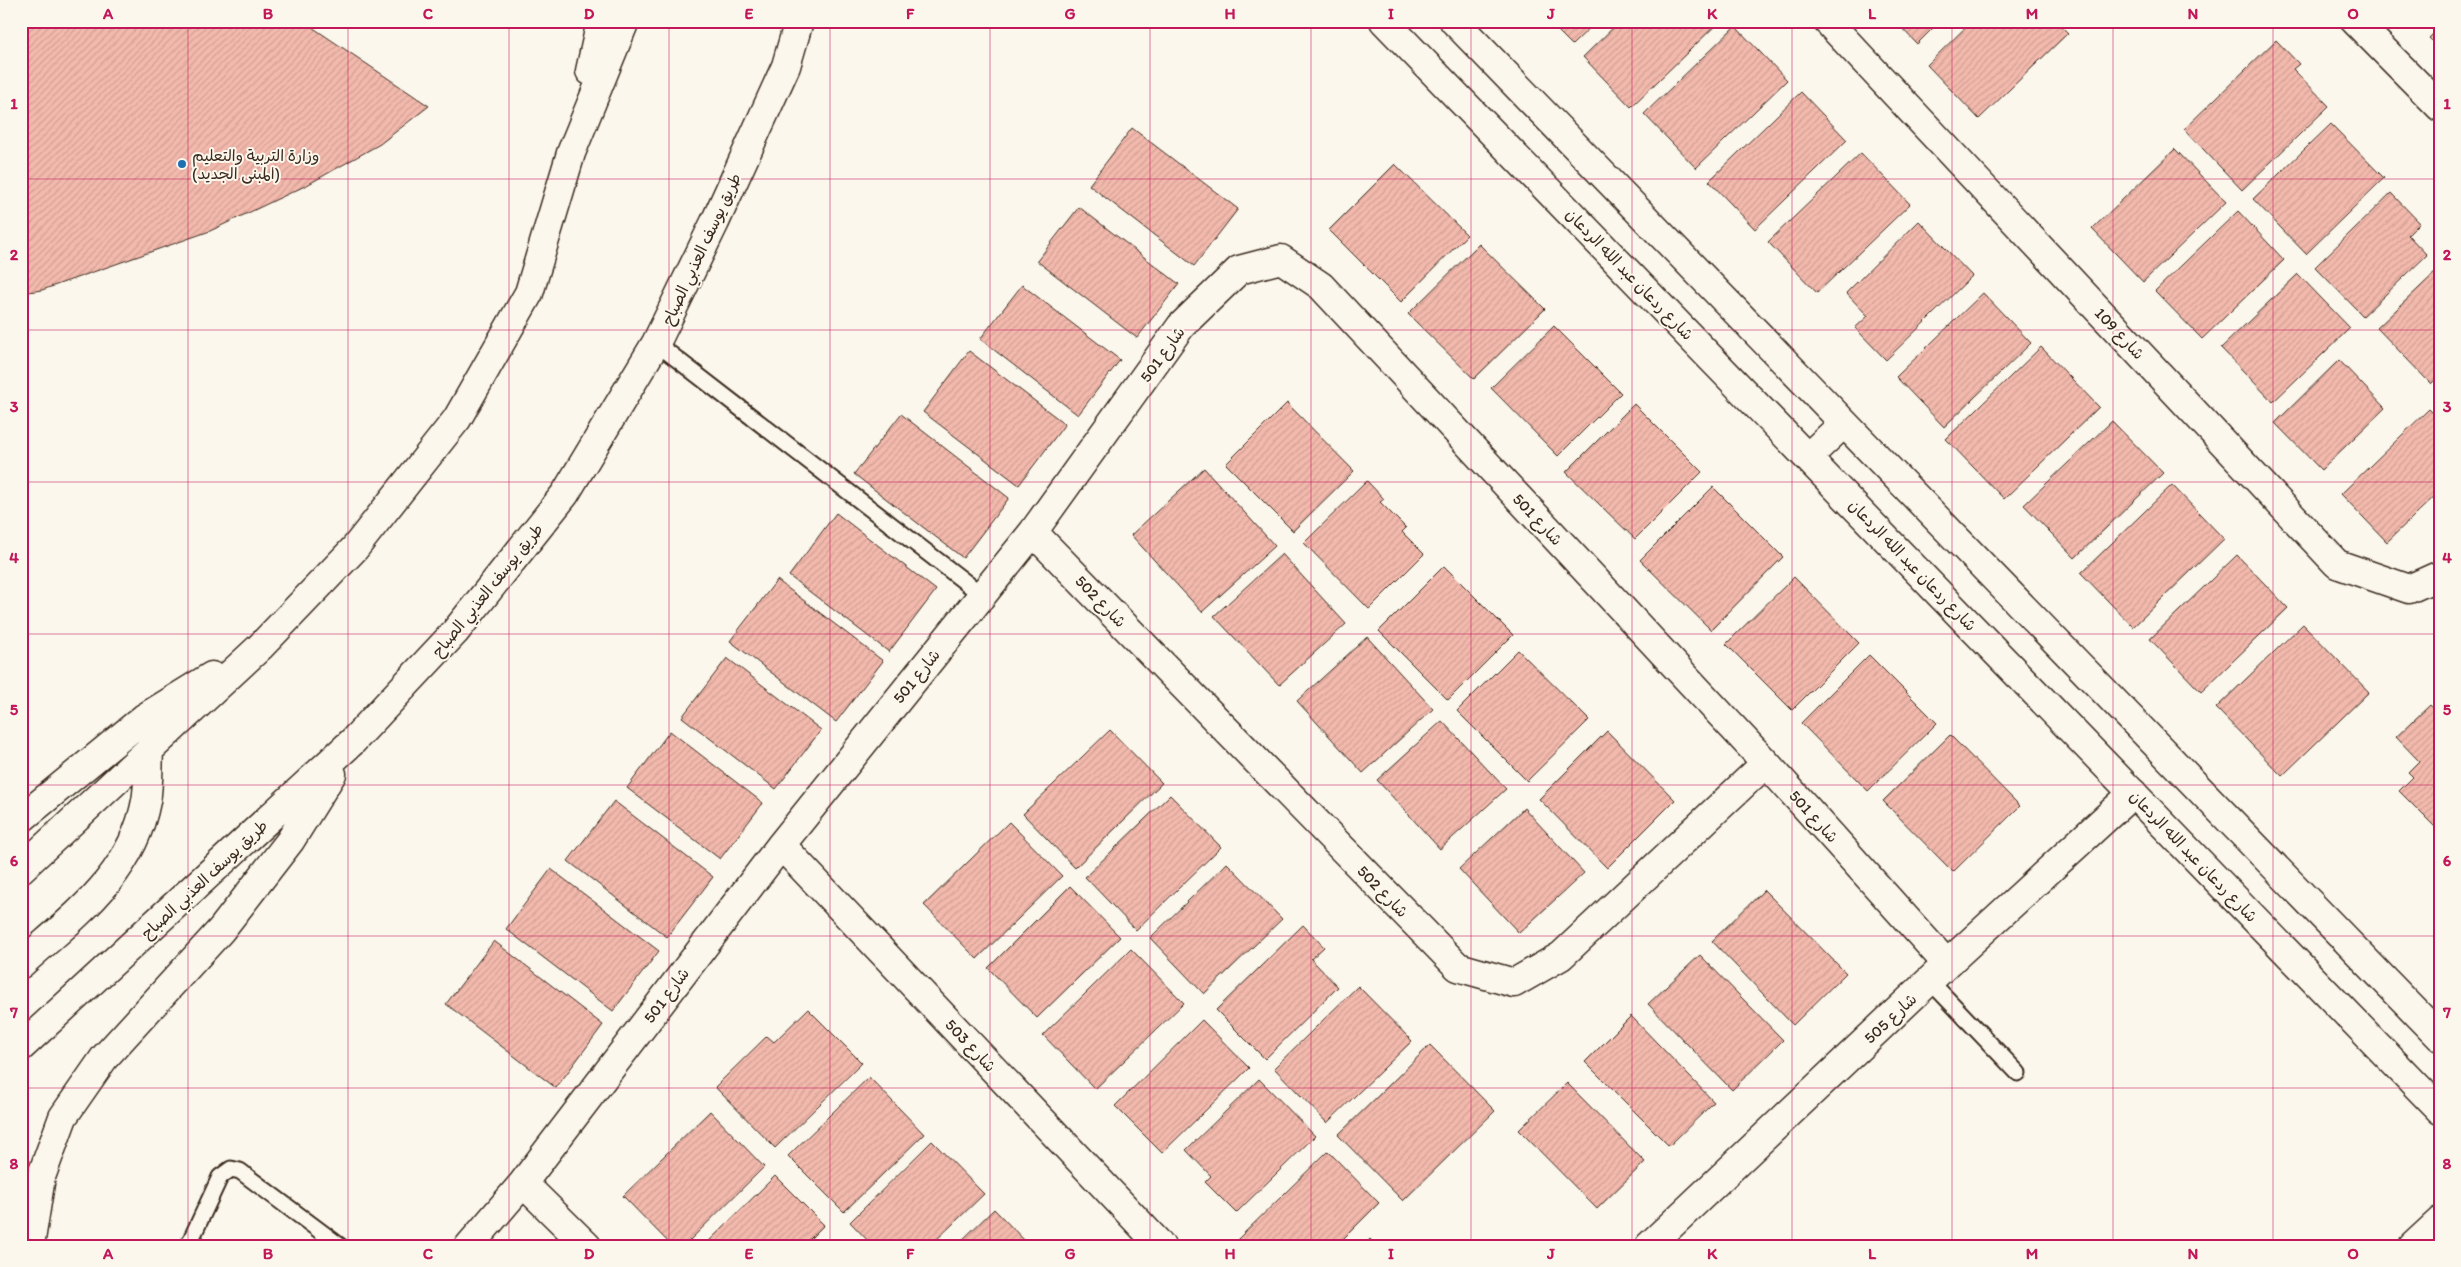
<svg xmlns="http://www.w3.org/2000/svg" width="2461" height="1267" viewBox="0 0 2461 1267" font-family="Itim,'Playpen Sans Arabic',sans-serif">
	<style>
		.building { fill: url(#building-hatch); stroke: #3b2a1e }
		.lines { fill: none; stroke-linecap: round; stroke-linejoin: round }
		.lane-casing { stroke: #3b2a1e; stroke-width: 19 }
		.street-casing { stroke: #3b2a1e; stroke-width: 31 }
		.secondary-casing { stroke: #3b2a1e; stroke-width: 31 }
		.lane { stroke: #fbf7ec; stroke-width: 15 }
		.street { stroke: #fbf7ec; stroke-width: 28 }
		.secondary { stroke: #fbf7ec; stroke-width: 28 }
		.grid { fill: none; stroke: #c2185b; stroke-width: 1; stroke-opacity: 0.55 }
		.poi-dot { fill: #1f6fb2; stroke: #fbf7ec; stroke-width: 2 }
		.labels { text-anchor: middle; stroke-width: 4; stroke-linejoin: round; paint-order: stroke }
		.poi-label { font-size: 16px; fill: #3b2a1e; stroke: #fbf7ec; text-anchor: start }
		.street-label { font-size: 16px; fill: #3b2a1e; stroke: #fbf7ec }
		.neatline { fill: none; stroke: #c2185b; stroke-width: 2 }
		.grid-label { font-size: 16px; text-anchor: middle; font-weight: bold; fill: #c2185b }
	</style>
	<defs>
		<pattern id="building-hatch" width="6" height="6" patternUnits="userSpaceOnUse" patternTransform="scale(1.25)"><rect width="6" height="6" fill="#f3b9ad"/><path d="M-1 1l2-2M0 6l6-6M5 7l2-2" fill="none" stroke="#d19f94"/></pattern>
	</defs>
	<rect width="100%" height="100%" fill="#fbf7ec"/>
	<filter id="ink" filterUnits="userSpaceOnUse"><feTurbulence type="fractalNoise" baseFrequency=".02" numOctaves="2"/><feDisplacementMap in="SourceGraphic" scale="10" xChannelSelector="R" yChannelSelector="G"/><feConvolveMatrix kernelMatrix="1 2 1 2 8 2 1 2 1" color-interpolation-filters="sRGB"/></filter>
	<g filter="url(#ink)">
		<path class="building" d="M21,21h145v3l4,-3h133l126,85 -49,38 -73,41 -97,46 -168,59 -21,3z
			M1548,21h49l-25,24z
			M1620,21h100l-89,86 -48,-50z
			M1895,21h45l-23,23z
			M1972,21h84l12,12 -89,86 -52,-54z
			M1735,26l52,54 -91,88 -52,-54z
			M2440,27v22l-11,-11z
			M2276,40l23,24 -6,5 36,37 -87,84 -58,-61z
			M1801,92l46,48 -92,89 -46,-48z
			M2331,124l53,54 -78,76 -53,-55z
			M1132,128l106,81 -44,57 -105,-81z
			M2175,149l51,53 -83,80 -51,-53z
			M1861,153l49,51 -93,89 -49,-51z
			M1395,164l72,71 -66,67 -72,-72z
			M2391,193l29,30 -12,12 19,20 -64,61 -48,-49z
			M1079,207l100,77 -42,54 -100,-77z
			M2238,211l46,49 -82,79 -47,-48z
			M1919,221l53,55 -86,84 -31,-32 13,-12 -22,-23z
			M1479,244l66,65 -71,70 -66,-65z
			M2440,268v107l-9,9 -54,-56z
			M2298,274l52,54 -77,74 -52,-54z
			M1022,285l98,75 -42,55 -98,-76z
			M1983,293l48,50 -87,84 -48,-50z
			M1554,326l67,67 -63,63 -67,-68z
			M2041,347l58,60 -95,92 -58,-60z
			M969,351l96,73 -46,61 -96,-73z
			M2339,360l46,48 -64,62 -46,-47z
			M1287,403l67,68 -61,60 -67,-67z
			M1634,404l68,68 -67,67 -69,-67z
			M2429,409l11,11v71l-53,51 -46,-48z
			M901,414l108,84 -46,60 -109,-84z
			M2112,421l51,52 -88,85 -51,-53z
			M1204,468l71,78 -73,66 -71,-77z
			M1367,481l17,18 -4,3 26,26 -4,4 22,22 -55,55 -65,-66z
			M2172,485l52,54 -91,88 -52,-54z
			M1713,487l70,70 -72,73 -71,-70z
			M836,513l100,77 -47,62 -100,-76z
			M1282,554l64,70 -67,61 -65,-69z
			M2237,555l51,53 -87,84 -51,-53z
			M1444,566l69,69 -65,65 -69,-69z
			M1794,577l65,66 -67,67 -66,-66z
			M777,580l106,81 -47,61 -106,-81z
			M2303,624l66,68 -87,84 -66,-68z
			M1367,637l66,72 -70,64 -66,-72z
			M1518,650l71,70 -62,61 -70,-70z
			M1869,655l68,68 -69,68 -67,-68z
			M727,658l94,72 -45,59 -94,-72z
			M2430,705l10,10v117l-41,-41 14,-14 -5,-5 11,-11 -23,-24z
			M1442,721l64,68 -66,60 -63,-69z
			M1110,730l52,53 -87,85 -52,-54z
			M670,731l93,72 -43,56 -93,-71z
			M1607,731l68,69 -68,68 -68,-69z
			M1950,735l70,71 -67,66 -70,-71z
			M1170,795l51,52 -85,83 -51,-53z
			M614,801l99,76 -46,60 -99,-76z
			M1524,808l60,65 -65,60 -60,-64z
			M1009,822l53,54 -85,83 -53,-54z
			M1227,863l55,56 -78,75 -54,-56z
			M551,869l108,82 -46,60 -107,-82z
			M1070,886l50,51 -83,81 -49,-50z
			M1764,890l82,83 -53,52 -81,-84z
			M1303,925l21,22 -13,12 27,28 -73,72 -49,-49z
			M494,941l109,84 -47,63 -110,-84z
			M1131,949l53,54 -89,86 -52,-54z
			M1700,955l83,85 -51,50 -84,-86z
			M1358,986l54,55 -85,82 -53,-55z
			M808,1009l54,54 -87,85 -60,-61 52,-51 7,6z
			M1631,1016l83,86 -45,44 -84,-84z
			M1202,1020l47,48 -87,85 -47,-47z
			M1430,1045l65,66 -92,90 -65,-66z
			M869,1077l55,57 -80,78 -56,-56z
			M1259,1079l56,57 -79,77 -31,-31 6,-6 -25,-26z
			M1567,1083l78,79 -48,47 -78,-79z
			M710,1111l54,56 -80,79h-12l-49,-50z
			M932,1141l52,53 -54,52h-57l-23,-24z
			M1328,1151l51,52 -43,43h-92l-6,-7z
			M775,1176l49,49 -21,21h-99z
			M994,1209l36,37h-74z
			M837,1239l6,7h-13z
			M1370,1239l7,7h-14z"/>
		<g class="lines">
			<defs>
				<path id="lane" d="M656,343l326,252
					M1930,981l88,92
					M188,1246l32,-69 11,-8 9,2 100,75"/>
				<path id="street" d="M1827,21l510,543 72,25 31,-14
					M2355,21l85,86
					M1033,532l425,435 56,16 47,-27 205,-193
					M781,845l380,401
					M523,1183l64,63
					M469,1246l54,-63 258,-338 252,-313 148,-206 58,-56 42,-11 40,27 445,477 181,201
					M1649,1246l298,-282 186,-171
					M2413,1246l27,-25"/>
				<path id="secondary" d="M1384,21l1056,1089
					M1454,21l986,1016
					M590,71l11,-50
					M1808,457l35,-33
					M21,819l123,-101 68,-42
					M21,869l239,-222 95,-99 102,-129 72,-126 42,-140 54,-132
					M21,964c53,-48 111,-88 125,-163 3,-16 2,-34 3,-50
					M21,1047l331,-305 103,-110 110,-138 91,-151 59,-121 71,-156 13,-45
					M30,1246l11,-69 22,-60 41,-59 117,-128 69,-89 42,-67"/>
			</defs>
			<use href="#lane" class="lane-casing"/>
			<use href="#street" class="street-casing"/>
			<use href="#secondary" class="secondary-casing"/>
			<use href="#lane" class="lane"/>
			<use href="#street" class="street"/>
			<use href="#secondary" class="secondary"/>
		</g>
	</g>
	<path class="grid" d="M188,21v1225M348,21v1225M509,21v1225M669,21v1225M830,21v1225M990,21v1225M1150,21v1225M1311,21v1225M1471,21v1225M1632,21v1225M1792,21v1225M1952,21v1225M2113,21v1225M2273,21v1225M21,179h2419M21,330h2419M21,482h2419M21,634h2419M21,785h2419M21,936h2419M21,1088h2419"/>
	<circle class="poi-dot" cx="182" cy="164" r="5"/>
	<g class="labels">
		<g class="poi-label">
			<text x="192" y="161">وزارة التربية والتعليم<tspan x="192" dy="18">(المبنى الجديد)</tspan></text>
		</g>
		<g class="street-label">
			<text transform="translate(701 249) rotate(-65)" y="6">طريق يوسف العذبي الصباح</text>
			<text transform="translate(1630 274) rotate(46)" y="6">شارع ردعان عبد الله الردعان</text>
			<text transform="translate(2120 333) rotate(47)" y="6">شارع 109</text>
			<text transform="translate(1162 354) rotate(-54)" y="6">شارع 501</text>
			<text transform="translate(1538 519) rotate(47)" y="6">شارع 501</text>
			<text transform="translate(1913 565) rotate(46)" y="6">شارع ردعان عبد الله الردعان</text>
			<text transform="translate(487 590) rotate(-51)" y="6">طريق يوسف العذبي الصباح</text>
			<text transform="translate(1101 601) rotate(46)" y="6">شارع 502</text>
			<text transform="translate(916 676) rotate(-51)" y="6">شارع 501</text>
			<text transform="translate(1814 816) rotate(48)" y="6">شارع 501</text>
			<text transform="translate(2194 856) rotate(46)" y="6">شارع ردعان عبد الله الردعان</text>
			<text transform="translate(204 879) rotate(-43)" y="6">طريق يوسف العذبي الصباح</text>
			<text transform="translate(1383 891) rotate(46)" y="6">شارع 502</text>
			<text transform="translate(666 995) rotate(-53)" y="6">شارع 501</text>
			<text transform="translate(1890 1018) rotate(-43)" y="6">شارع 505</text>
			<text transform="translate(971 1045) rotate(47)" y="6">شارع 503</text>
		</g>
	</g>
	<rect width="2461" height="1267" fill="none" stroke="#fbf7ec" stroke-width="55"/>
	<rect x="28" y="28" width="2406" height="1212" class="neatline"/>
	<g class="grid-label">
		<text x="108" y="19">A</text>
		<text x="268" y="19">B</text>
		<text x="428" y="19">C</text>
		<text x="589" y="19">D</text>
		<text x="749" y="19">E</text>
		<text x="910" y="19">F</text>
		<text x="1070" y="19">G</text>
		<text x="1230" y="19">H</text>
		<text x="1391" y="19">I</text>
		<text x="1551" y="19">J</text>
		<text x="1712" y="19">K</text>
		<text x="1872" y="19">L</text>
		<text x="2032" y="19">M</text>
		<text x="2193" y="19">N</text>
		<text x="2353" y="19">O</text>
		<text x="14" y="109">1</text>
		<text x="2447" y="109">1</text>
		<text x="14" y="260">2</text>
		<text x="2447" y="260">2</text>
		<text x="14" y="412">3</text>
		<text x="2447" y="412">3</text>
		<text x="14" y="563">4</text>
		<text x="2447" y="563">4</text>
		<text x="14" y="715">5</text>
		<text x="2447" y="715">5</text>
		<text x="14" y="866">6</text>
		<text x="2447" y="866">6</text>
		<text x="14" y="1018">7</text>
		<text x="2447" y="1018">7</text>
		<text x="14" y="1169">8</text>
		<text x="2447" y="1169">8</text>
		<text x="108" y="1259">A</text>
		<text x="268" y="1259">B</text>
		<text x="428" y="1259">C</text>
		<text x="589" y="1259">D</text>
		<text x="749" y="1259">E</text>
		<text x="910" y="1259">F</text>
		<text x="1070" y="1259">G</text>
		<text x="1230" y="1259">H</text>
		<text x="1391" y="1259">I</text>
		<text x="1551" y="1259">J</text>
		<text x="1712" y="1259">K</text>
		<text x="1872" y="1259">L</text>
		<text x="2032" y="1259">M</text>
		<text x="2193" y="1259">N</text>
		<text x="2353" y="1259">O</text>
	</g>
</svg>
